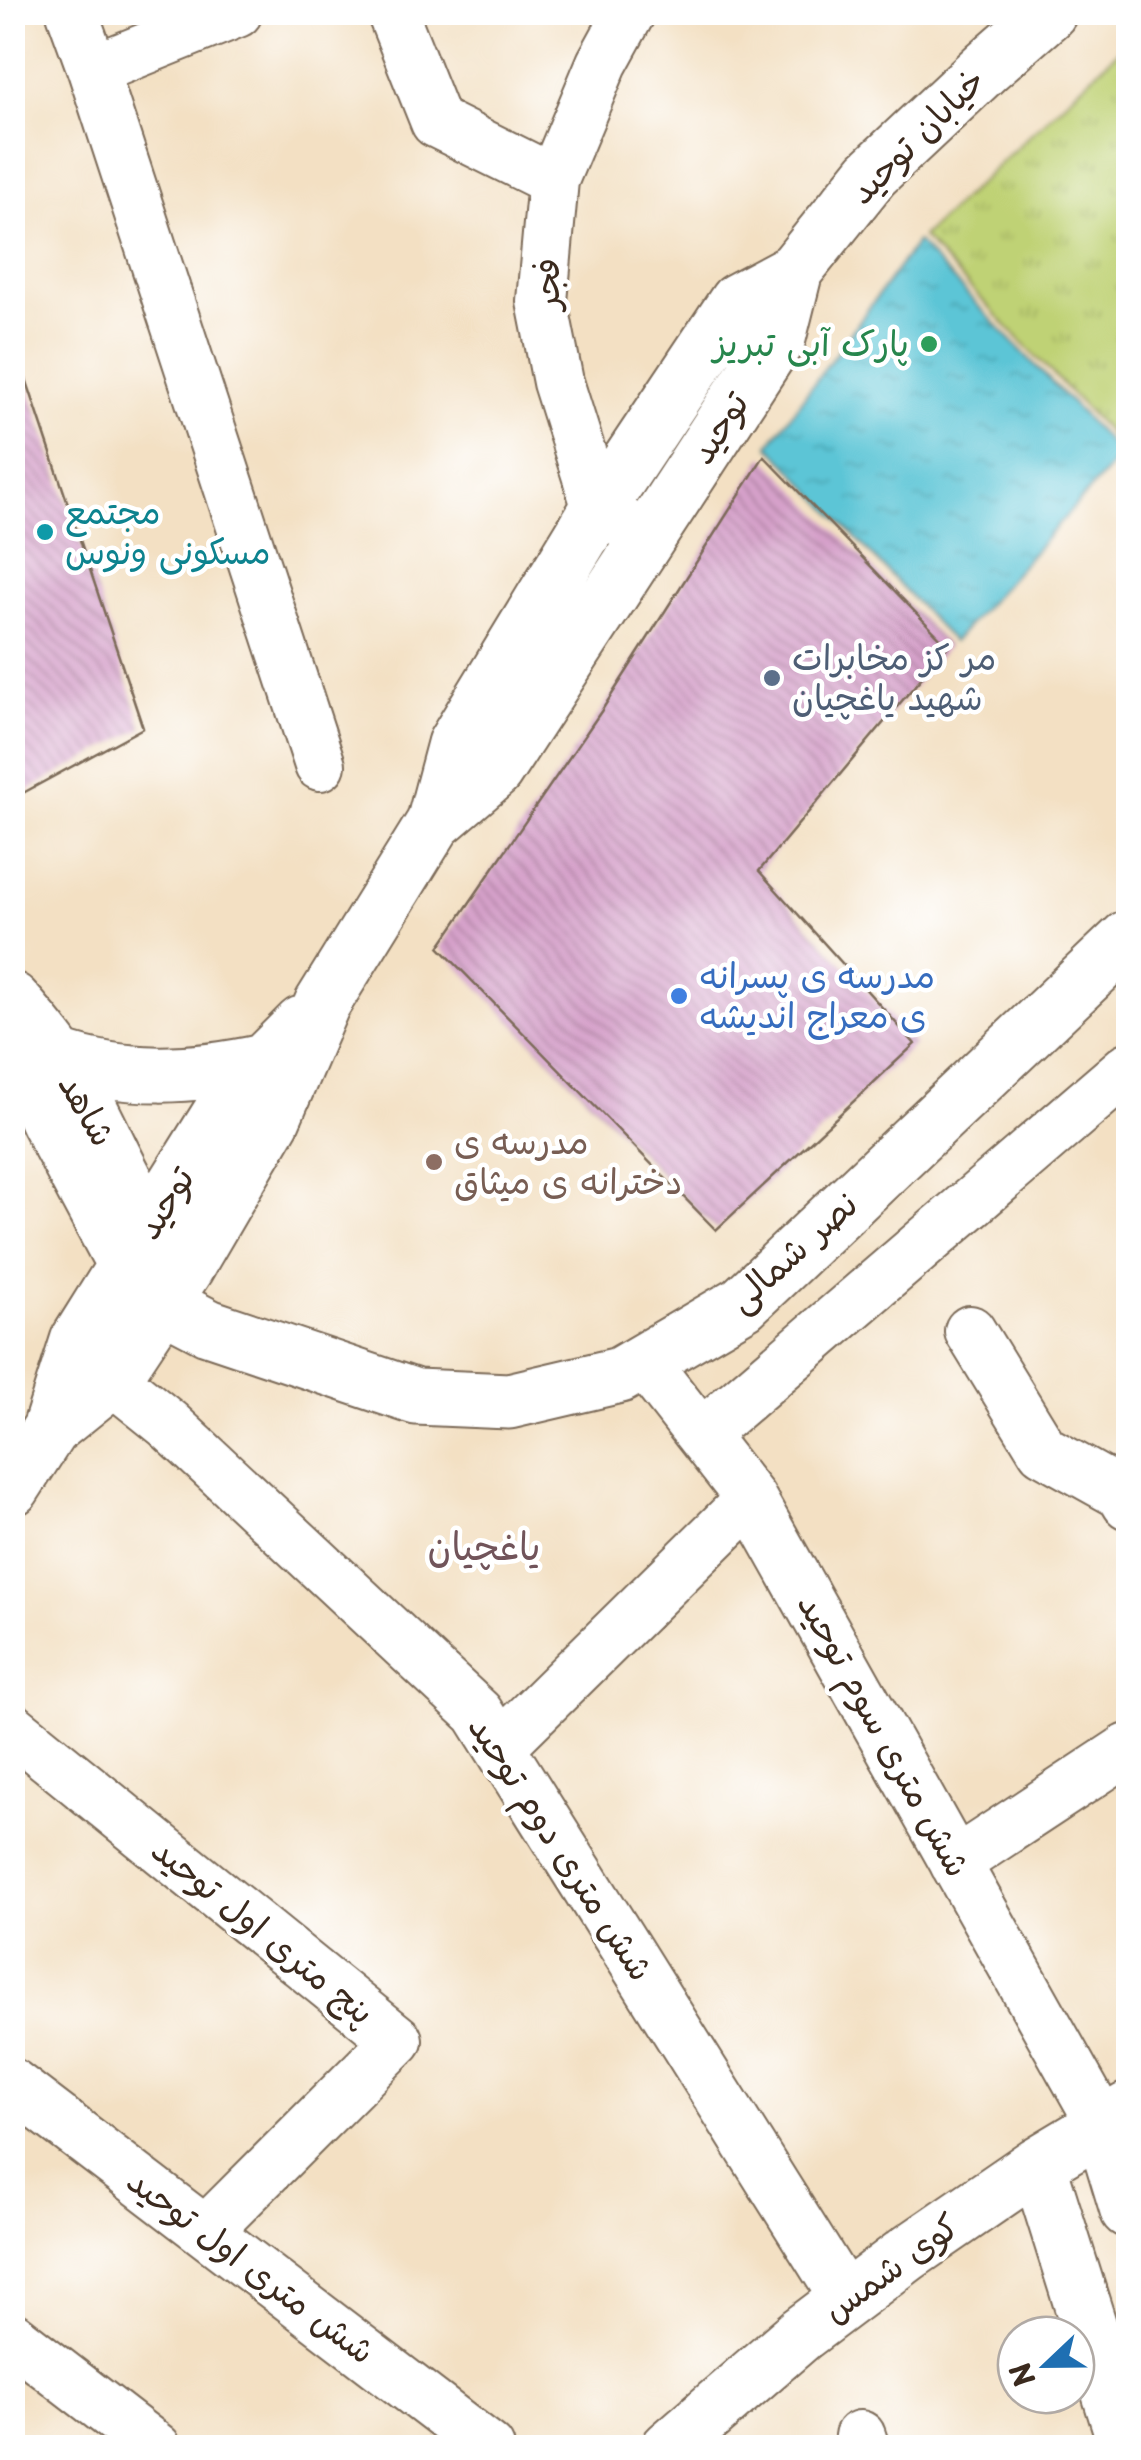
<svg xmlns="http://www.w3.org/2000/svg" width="1141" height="2460" viewBox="0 0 1141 2460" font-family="'Playpen Sans','Playpen Sans Arabic',sans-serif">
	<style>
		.grass { fill: url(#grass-tufts); stroke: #7d7e4a; stroke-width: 2.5 }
		.water { fill: url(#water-ripples); stroke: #4b787a; stroke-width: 2.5 }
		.building { fill: url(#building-back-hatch) }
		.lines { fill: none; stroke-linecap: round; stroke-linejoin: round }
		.street-casing { stroke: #7b6a58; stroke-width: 54 }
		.secondary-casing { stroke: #7b6a58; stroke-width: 59 }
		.street { stroke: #fff; stroke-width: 50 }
		.secondary { stroke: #fff; stroke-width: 55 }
		.leisure-dot { fill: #2e9e5b; stroke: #fff; stroke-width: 4 }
		.culture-dot { fill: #0f9aa8; stroke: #fff; stroke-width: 4 }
		.service-dot { fill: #5c6f8a; stroke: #fff; stroke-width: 4 }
		.shop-dot { fill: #3f7fe0; stroke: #fff; stroke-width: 4 }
		.education-dot { fill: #8d6e63; stroke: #fff; stroke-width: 4 }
		.labels { text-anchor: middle; stroke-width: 9; stroke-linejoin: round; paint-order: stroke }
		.street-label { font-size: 35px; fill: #3b2a1e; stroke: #fff }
		.leisure-label { font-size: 35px; fill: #27864d; stroke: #fff; text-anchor: end }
		.culture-label { font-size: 35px; fill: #0d838f; stroke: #fff; text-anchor: start }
		.service-label { font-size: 35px; fill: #4e5e75; stroke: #fff; text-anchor: start }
		.shop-label { font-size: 35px; fill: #366cbe; stroke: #fff; text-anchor: start }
		.education-label { font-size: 35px; fill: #785e54; stroke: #fff; text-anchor: start }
		.neighbourhood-label { font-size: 38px; fill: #71545a; stroke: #fff }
	</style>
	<defs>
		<pattern id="grass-tufts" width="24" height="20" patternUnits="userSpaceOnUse" patternTransform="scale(2.5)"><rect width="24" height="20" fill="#bfd275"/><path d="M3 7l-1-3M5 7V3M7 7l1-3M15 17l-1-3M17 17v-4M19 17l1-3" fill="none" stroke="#a5b465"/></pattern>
		<pattern id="water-ripples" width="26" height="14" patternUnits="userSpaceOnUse" patternTransform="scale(2.5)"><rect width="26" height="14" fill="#5bc5d6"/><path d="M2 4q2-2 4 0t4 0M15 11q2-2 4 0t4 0" fill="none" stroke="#50a9b7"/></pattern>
		<pattern id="building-back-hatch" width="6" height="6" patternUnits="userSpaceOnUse" patternTransform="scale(2.5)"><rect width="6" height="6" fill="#d6a1ca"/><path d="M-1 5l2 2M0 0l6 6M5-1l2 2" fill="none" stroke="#af83a3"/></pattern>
	</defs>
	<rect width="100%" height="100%" fill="#fff"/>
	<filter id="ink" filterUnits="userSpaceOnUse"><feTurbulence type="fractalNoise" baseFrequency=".01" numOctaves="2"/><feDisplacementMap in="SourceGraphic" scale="20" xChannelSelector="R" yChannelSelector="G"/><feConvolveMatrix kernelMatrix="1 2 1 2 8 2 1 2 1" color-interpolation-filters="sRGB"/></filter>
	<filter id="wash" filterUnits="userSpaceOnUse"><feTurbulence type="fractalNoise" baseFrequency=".0048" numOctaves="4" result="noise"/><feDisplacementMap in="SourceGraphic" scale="40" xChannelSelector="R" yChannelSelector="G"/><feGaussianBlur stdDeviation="2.25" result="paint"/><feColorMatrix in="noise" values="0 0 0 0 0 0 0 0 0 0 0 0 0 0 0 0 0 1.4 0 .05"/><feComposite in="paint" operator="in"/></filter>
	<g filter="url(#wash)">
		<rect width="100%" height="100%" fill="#f3e0c3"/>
		<path class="grass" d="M1128,42v411l-206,-216z"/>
		<path class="water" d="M917,242l204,213 -168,187 -184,-197z"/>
		<g id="blocks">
			<path class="building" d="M12,337l131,391 -131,71z
				M764,456l184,190 -189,225 156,173 -199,186 -277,-283 163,-237z"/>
		</g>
	</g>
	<g filter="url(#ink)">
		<use href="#blocks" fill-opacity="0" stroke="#7b6a58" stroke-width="2.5"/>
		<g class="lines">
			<defs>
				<path id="street" d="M72,12l21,58 227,695
					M392,12l44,110 117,58
					M630,12l-28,51 -49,117 -11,121 16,81 40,127 49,28
					M93,70l144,-58
					M970,1331l73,119 79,44 6,10
					M643,1361l108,138 351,625
					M112,1379l56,45 310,289 368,587
					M701,1435l427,-367
					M12,1728l385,312 -191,191
					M501,1745l250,-246
					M955,1863l173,-114
					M12,2084l477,364
					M12,2337l144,111
					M860,2436l4,12"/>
				<path id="secondary" d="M434,823l61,-52 283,-433 17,-68
					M12,1000c26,29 51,60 70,94 28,52 50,111 89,155
					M12,1041l36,80 78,146 36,36 46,24 208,70 93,4 111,-26 123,-72 385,-365
					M57,1057c67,24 137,20 206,5
					M50,1429l62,-50 74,-112 86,-147 50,-116 112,-181 21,-79 143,-235 139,-208 58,-31 77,-96 115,-108 62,-54
					M12,1488l38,-59 28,-88 155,-248 69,-69
					M1102,2124l26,86
					M1038,2164l89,284
					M669,2448l132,-114 106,-80 131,-90 90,-54"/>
			</defs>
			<use href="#street" class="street-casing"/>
			<use href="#secondary" class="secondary-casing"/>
			<use href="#street" class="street"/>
			<use href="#secondary" class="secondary"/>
		</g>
	</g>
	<circle class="leisure-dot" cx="929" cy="344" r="10"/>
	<circle class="culture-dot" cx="45" cy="532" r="10"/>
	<circle class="service-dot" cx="772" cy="678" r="10"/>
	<circle class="shop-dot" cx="679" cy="996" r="10"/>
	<circle class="education-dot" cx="434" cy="1162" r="10"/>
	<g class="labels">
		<g class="street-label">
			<text transform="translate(917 136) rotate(-45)" y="12">خیابان توحید</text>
			<text transform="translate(547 284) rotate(-90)" y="12">فجر</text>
			<text transform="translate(719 428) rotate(-57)" y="12">توحید</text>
			<text transform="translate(87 1110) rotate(60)" y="12">شاهد</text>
			<text transform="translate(165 1203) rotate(-58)" y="12">توحید</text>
			<text transform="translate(793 1252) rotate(-42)" y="12">نصر شمالی</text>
			<text transform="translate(884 1735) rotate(61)" y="12">شش متری سوم توحید</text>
			<text transform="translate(561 1848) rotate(57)" y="12">شش متری دوم توحید</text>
			<text transform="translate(263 1931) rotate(39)" y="12">پنج متری اول توحید</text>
			<text transform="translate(251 2266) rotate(37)" y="12">شش متری اول توحید</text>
			<text transform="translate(891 2268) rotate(-36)" y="12">کوی شمس</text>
		</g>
		<g class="leisure-label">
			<text x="909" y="356">پارک آبی تبریز</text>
		</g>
		<g class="culture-label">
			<text x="65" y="524">مجتمع<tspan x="65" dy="40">مسکونی ونوس</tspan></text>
		</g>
		<g class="service-label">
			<text x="792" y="670">مر کز مخابرات<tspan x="792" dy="40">شهید یاغچیان</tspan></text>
		</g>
		<g class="shop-label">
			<text x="699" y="988">مدرسه ی پسرانه<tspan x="699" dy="40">ی معراج اندیشه</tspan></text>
		</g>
		<g class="education-label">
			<text x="454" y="1154">مدرسه ی<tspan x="454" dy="40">دخترانه ی میثاق</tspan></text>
		</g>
		<g class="neighbourhood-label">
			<text x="484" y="1560">یاغچیان</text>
		</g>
	</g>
	<rect width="1141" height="2460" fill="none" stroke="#fff" stroke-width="50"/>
	<g transform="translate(1046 2365) rotate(248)"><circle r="48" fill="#ffffff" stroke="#b1aaa5" stroke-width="2.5"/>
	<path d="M0-8L18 38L0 25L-18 38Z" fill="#1f6fb2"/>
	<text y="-15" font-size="28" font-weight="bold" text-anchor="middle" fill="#3b2a1e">N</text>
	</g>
</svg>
